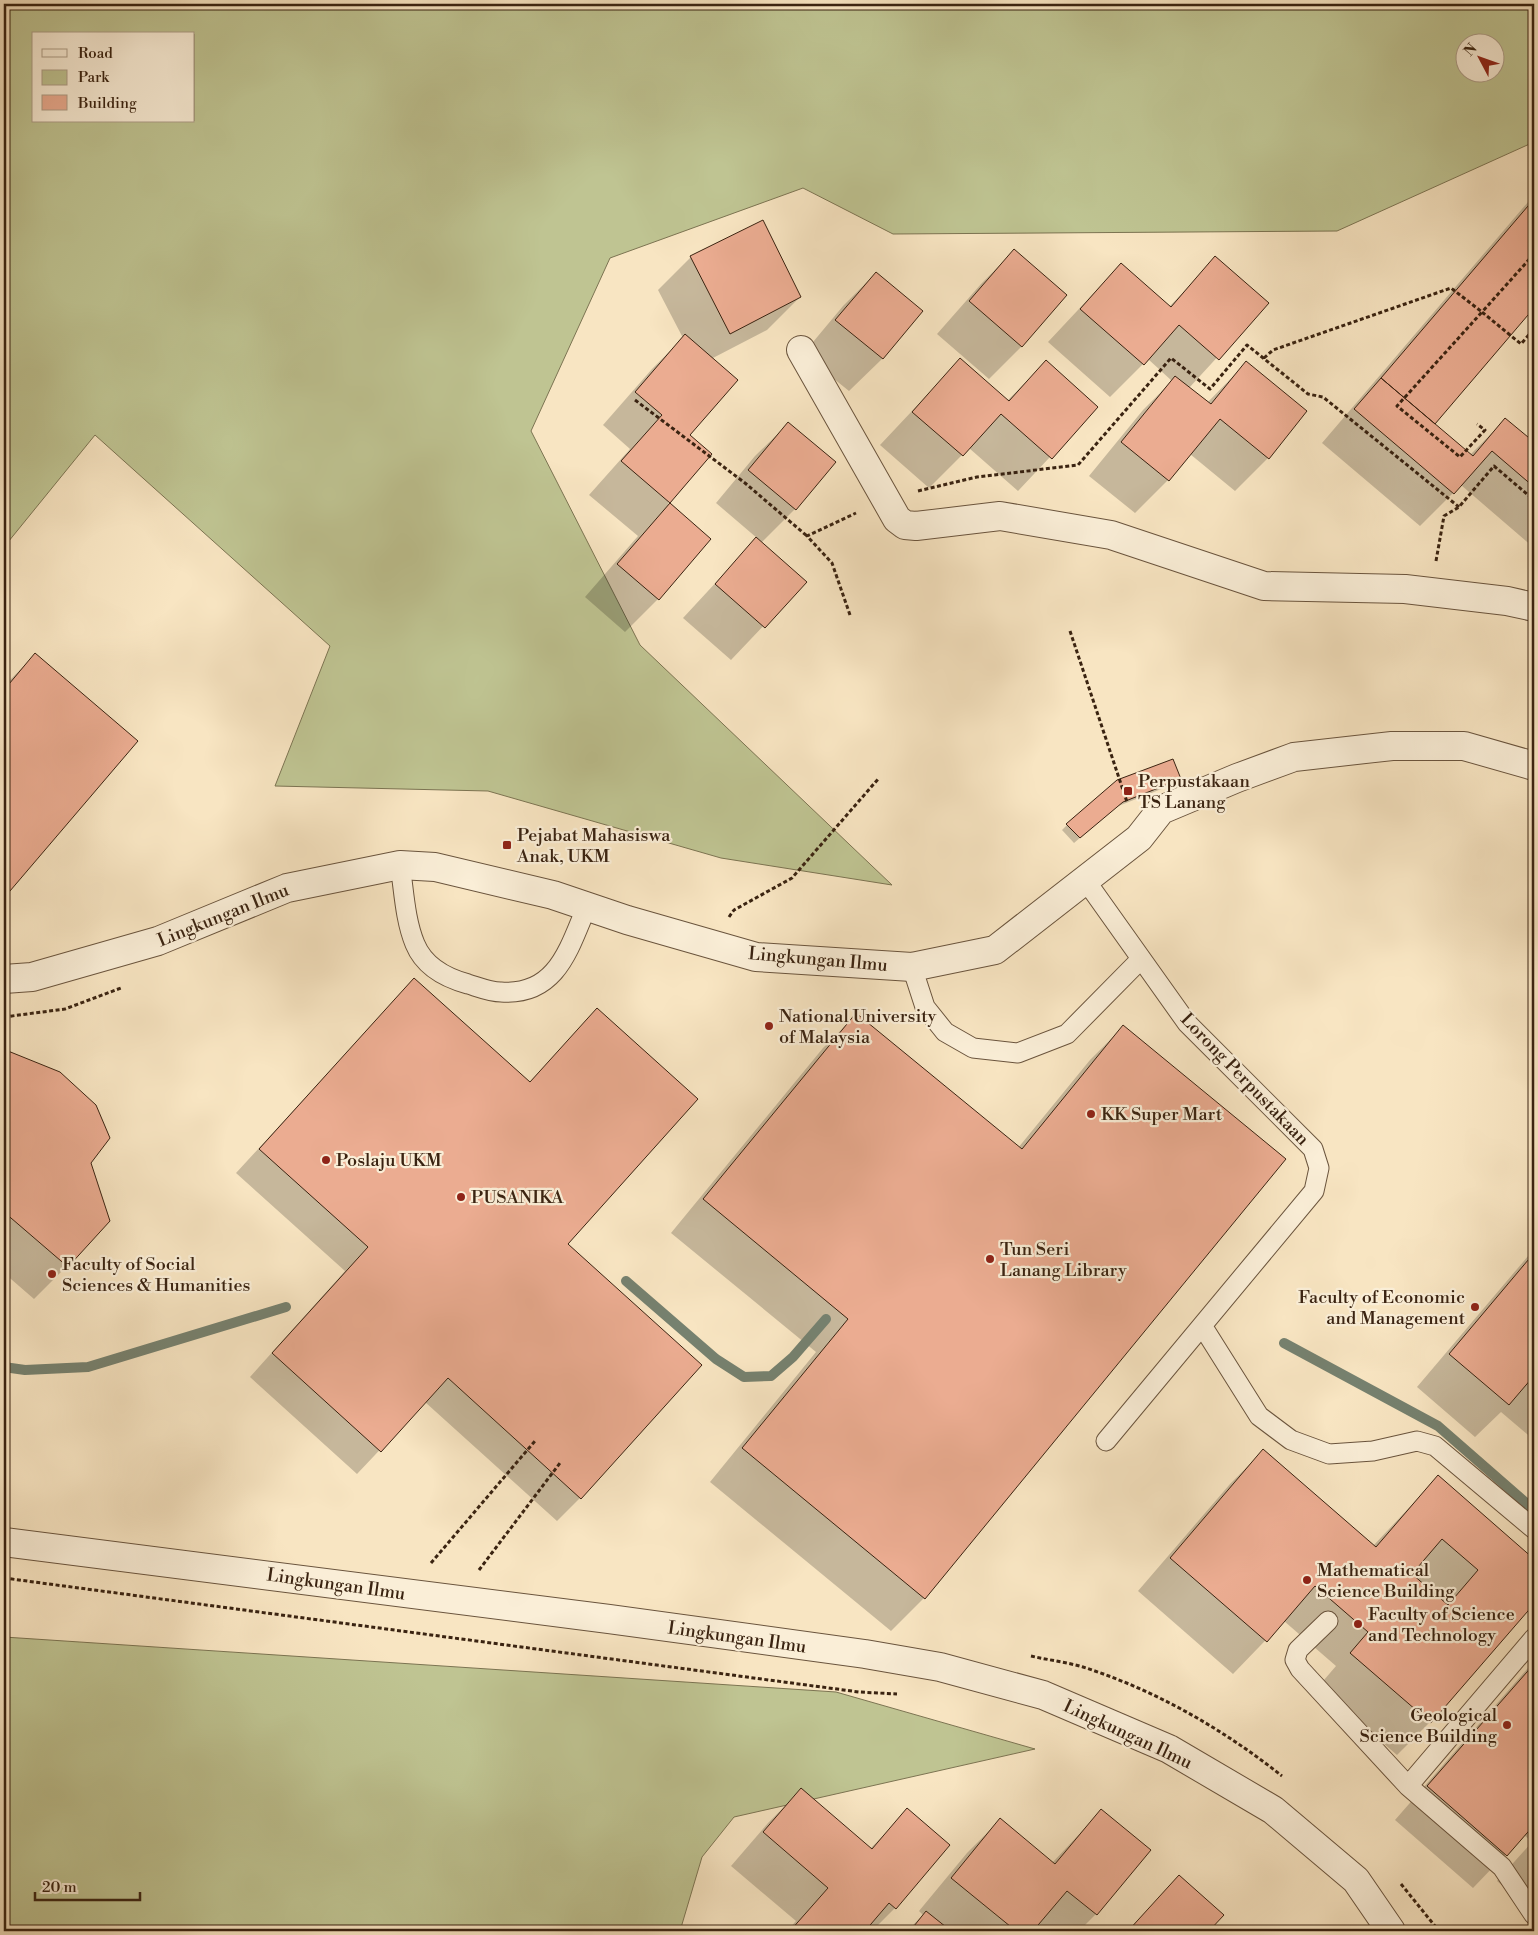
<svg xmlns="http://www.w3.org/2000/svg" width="1538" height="1935" viewBox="0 0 1538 1935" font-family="'Libre Bodoni',serif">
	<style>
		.green { fill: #bfc492; stroke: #7c7452; fill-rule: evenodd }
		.shadow { fill: #0003 }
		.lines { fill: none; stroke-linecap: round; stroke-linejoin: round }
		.stream { stroke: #76816f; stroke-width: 10 }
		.building { fill: #ebac91; stroke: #3a2311; fill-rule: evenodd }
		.service-casing { stroke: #6a543d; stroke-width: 21 }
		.minor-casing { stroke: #6a543d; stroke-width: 30 }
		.path { stroke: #3a2311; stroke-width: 3; stroke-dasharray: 4 2.5; stroke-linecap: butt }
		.service { stroke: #faeed7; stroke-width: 19 }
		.minor { stroke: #faeed7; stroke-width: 28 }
		.poi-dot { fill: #8f2418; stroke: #faeed7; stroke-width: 2 }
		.labels { text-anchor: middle; stroke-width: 4.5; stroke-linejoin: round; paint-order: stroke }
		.poi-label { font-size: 18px; fill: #3a2311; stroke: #faeed7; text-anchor: start }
		.street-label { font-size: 18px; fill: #3a2311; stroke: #faeed7 }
	</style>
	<rect width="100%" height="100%" fill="#f8e5c2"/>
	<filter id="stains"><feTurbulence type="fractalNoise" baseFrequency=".004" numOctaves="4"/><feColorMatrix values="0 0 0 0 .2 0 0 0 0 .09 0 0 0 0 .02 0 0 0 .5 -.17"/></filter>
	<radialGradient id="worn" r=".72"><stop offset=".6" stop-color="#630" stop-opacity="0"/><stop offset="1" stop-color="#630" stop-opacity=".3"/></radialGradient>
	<path class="green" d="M4,4h1530v138l-197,89 -444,3 -90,-46 -193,70 -79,173 109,214 252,240 -171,-27 -233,-67 -213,-5 55,-140 -235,-211 -91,112zM34,34h160v87h-160zM1466,42h30v30h-30z
		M4,1637l832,55 199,57 -301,68 -32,40 -22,74h-676z"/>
	<path class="shadow" d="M1534,195v111l-101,118 37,31 35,-35 29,23v105l-73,-63 -41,41 -98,-83z
		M1014,251l8,95 -33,33 -52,-45 44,-50z
		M691,257l109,40 -33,33 -56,29 -23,76 22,19 -42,49 42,36 -52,60 -33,33 -40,-35 53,-61 -49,-41 41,-46 -27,-24 49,-56 31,-31 -25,-48z
		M1216,258l51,45 -78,85 18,15 39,-40 59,48 -37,47 -33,33 -45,-37 -22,26 -33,33 -46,-37 54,-66 29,-29 -24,-22 -38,38 -62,-55 73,-78 48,43z
		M876,273l45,38 -39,48 -33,32 -46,-37 40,-48z
		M960,360l47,41 39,-39 51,45 -79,84 -49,-43 -40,40 -49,-43z
		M788,424l46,38 -39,47 -34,34 44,39 -74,78 -48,-42 74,-80 -41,-35 39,-47z
		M35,655l101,86 -132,156v-211z
		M1180,778l-6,6 -58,23 -42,36 -12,-13 5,-5z
		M414,979l115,104 68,-73 -31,234 14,254 -23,23 -132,-119 -68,72 -107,-97 95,-106 -109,-98z
		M856,1015l162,133 72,-88 33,-33 -199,571 -33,33 -181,-149 106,-130 -145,-119 152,-185z
		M9,1053l80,110 -22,103 -33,33 -30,-26v-215z
		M1534,1249v191l-33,-28 -26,25 -58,-50z
		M1263,1451l110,95 65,-69 96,83v42l-104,120 -33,33 -79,-68 18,-21 -52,-45 -51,53 -95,-83 92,-107z
		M1534,1661v252l-37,-32 35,-39 -8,-7 -51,53 -78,-68z
		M801,1790l69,59 38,-39 41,36 -54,62 -23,23h-85l9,-10 -65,-55 37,-43z
		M1101,1811l48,39 -53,64 -17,17h-35l-7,-6 -5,6h-125l16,-16 -4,-4 48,-58 33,-33 52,43z
		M1179,1877l43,38 -14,16h-81z"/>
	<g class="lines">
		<path class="stream" d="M626,1281l90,78 28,18 27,-1 22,-19 33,-38
			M1284,1343l154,83 96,84
			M4,1367l21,3 63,-3 198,-60"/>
	</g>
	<path class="building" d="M1534,199v109l-99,116 -54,-46z
		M763,220l38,77 -71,37 -40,-78z
		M1014,249l53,46 -45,52 -53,-46z
		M1215,256l54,47 -50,57 -40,-35 -35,40 -64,-56 41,-46 50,44z
		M876,272l47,39 -40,48 -48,-39z
		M685,334l53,46 -48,55 22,19 -42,49 -49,-42 41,-46 -27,-23z
		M960,358l49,43 37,-41 52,47 -46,52 -51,-45 -38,42 -51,-44z
		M1246,361l61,50 -38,48 -49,-40 -51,62 -48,-39 54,-66 36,28z
		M1381,378l92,78 32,-38 29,24v45l-42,-36 -38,43 -100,-85z
		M788,422l48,40 -40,48 -48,-40z
		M670,503l41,36 -52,61 -42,-36z
		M756,537l51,45 -42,46 -50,-44z
		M35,653l103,88 -134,157v-208z
		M1173,759l8,20 -58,23 -43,36 -14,-14 51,-44z
		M414,978l116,104 67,-74 101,91 -130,145 134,121 -121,134 -133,-121 -67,74 -109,-99 96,-106 -109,-98z
		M856,1013l166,136 101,-124 163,134 -361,440 -183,-151 106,-129 -145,-120z
		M8,1051l52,21 36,33 14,33 -19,25 19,58 -42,46 -64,-55v-155z
		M1534,1253v127l-2,-2 -23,27 -60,-51z
		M1263,1449l113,98 62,-72 96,84v45l-103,119 -81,-70 18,-21 -53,-46 -48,56 -97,-84zM1442,1539l36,31 -30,35 -36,-31z
		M1534,1664v161l-27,31 -80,-70z
		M801,1788l71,61 35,-41 43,37 -54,64 -7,-6 -24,28h-75l38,-43 -65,-56z
		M1101,1809l50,41 -54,65 -30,-24 -34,40h-17l-65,-53 49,-60 55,46z
		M1179,1875l45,40 -15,16h-81z
		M926,1911l25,20h-41z"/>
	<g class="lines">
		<defs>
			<path id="service" d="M400,865c4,26 5,55 15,79 9,22 31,34 53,40 10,3 22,8 33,8 56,4 68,-44 86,-86
				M1086,881l101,142 126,126 6,19 -5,23 -208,250
				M912,967l13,40 20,25 28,16 45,5 49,-19 74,-75
				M1203,1327l56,89 32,24 38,14 44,-3 44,-10 18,5 99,83
				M1328,1621l-30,29 -3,10 5,9 108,117 94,81 32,48
				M1408,1786l126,-148"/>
			<path id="minor" d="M801,350l96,169 8,6 11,1 84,-10 111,19 153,51 141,3 102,12 27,6
				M4,979l28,-2 126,-36 129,-53 113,-23 35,2 118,28 74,25 129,37 156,10 83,-17 144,-112 22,-28 76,-32 57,-21 98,-11h72l70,20
				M4,1542l605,77 256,35 75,13 103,28 126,54 104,61 83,70 35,51"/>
		</defs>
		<use href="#service" class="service-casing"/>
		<use href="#minor" class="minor-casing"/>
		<path class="path" d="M1534,254l-52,58 39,32 13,-15
			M1264,358l9,-8 178,-62 31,24 -85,94 63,51 25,-27 -8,-6
			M635,400l110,83 62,53
			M918,491l59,-14 101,-12 93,-107 39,31 37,-44 61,49 15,3 136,110
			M1436,561l8,-45 15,-9 35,-41 40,34
			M850,615l-18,-52 -25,-27 49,-23
			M1070,631l57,171
			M729,917l5,-7 58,-32 87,-100
			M4,1017l61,-8 56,-21
			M431,1563l104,-122
			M479,1570l81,-107
			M4,1578l855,114 38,2
			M1031,1656c17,4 35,6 52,11 72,23 140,62 199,109
			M1401,1884l38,47"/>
		<use href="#service" class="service"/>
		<use href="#minor" class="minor"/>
	</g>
	<g class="poi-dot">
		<rect x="1123" y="786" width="10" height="10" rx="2.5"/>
		<rect x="502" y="840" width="10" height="10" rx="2.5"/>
		<circle cx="769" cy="1026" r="5"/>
		<circle cx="1091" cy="1114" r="5"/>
		<circle cx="326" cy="1160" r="5"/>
		<circle cx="461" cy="1197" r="5"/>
		<circle cx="990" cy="1259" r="5"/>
		<circle cx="52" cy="1274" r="5"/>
		<circle cx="1475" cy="1307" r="5"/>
		<circle cx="1307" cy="1580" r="5"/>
		<circle cx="1358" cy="1624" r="5"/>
		<circle cx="1507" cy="1725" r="5"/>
	</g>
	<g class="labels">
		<g class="poi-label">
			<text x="1138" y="787">Perpustakaan<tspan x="1138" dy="21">TS Lanang</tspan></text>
			<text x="517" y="841">Pejabat Mahasiswa<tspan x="517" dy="21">Anak, UKM</tspan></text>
			<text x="779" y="1022">National University<tspan x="779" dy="21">of Malaysia</tspan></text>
			<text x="1101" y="1120">KK Super Mart</text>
			<text x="336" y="1166">Poslaju UKM</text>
			<text x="471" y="1203">PUSANIKA</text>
			<text x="1000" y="1255">Tun Seri<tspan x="1000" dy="21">Lanang Library</tspan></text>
			<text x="62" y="1270">Faculty of Social<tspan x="62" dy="21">Sciences &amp; Humanities</tspan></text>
			<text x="1465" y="1303" text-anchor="end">Faculty of Economic<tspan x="1465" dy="21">and Management</tspan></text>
			<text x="1317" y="1576">Mathematical<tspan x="1317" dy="21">Science Building</tspan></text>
			<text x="1368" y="1620">Faculty of Science<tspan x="1368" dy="21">and Technology</tspan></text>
			<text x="1497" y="1721" text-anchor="end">Geological<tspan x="1497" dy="21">Science Building</tspan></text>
		</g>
		<g class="street-label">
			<text transform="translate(223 915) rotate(-22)" y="6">Lingkungan Ilmu</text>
			<text transform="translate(818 959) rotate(5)" y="6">Lingkungan Ilmu</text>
			<text transform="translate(1245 1079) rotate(46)" y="6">Lorong Perpustakaan</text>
			<text transform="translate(336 1584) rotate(8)" y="6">Lingkungan Ilmu</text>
			<text transform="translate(737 1637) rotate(8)" y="6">Lingkungan Ilmu</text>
			<text transform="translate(1128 1734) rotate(25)" y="6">Lingkungan Ilmu</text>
		</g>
	</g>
	<rect width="1538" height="1935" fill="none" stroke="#f8e5c2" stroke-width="20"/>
	<rect x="5" y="5" width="1528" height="1925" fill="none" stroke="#3a2311" stroke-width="2.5"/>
	<rect x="10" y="10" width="1518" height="1915" fill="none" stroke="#3a2311"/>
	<rect x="32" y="32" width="162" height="90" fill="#faeed7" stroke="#ad9d88"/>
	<rect x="42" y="49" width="25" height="8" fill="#faeed7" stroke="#ad9d88"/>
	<text x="78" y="58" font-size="15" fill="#3a2311">Road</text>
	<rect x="42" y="70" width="25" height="15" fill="#bfc492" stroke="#ad9d88"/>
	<text x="78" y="82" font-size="15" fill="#3a2311">Park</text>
	<rect x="42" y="95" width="25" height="15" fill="#ebac91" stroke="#ad9d88"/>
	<text x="78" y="108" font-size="15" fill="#3a2311">Building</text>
	<g transform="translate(1480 58) rotate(311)"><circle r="24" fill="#faeed7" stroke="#ad9d88"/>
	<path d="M0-4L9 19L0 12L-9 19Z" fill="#8f2418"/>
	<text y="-8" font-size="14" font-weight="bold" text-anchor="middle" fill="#3a2311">N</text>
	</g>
	<path d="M35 1892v8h105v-8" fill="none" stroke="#3a2311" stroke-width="2.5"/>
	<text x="42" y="1892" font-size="15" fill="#3a2311" stroke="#faeed7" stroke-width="4" paint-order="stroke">20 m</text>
	<rect width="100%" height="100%" filter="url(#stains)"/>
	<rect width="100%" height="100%" fill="url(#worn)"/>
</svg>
